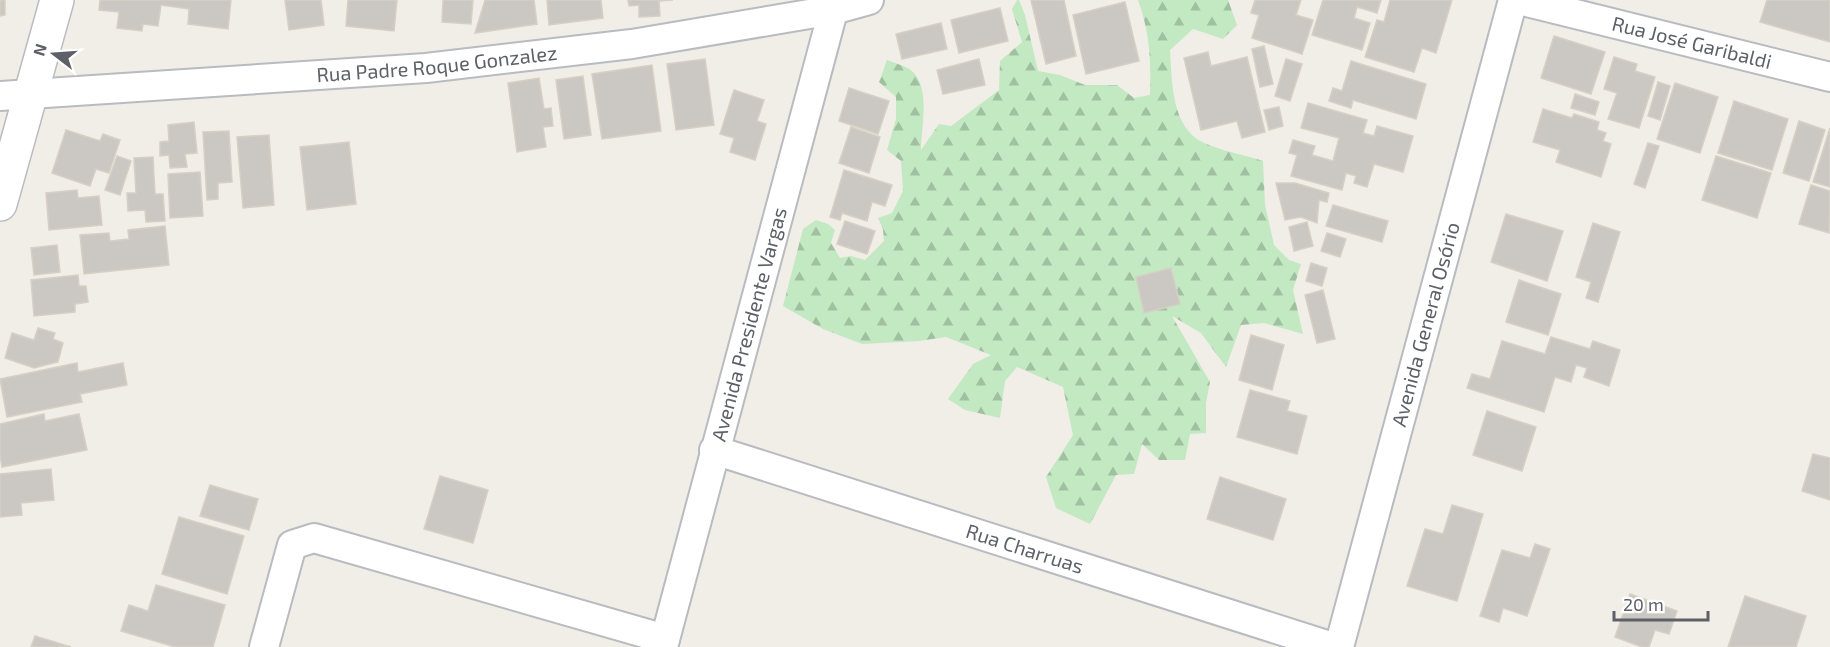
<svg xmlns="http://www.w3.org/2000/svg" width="1830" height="647" viewBox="0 0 1830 647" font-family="'Exo 2',sans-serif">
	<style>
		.forest { fill: url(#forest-firs) }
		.building { fill: #cbc8c3; stroke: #d6d0c4; stroke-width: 1.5 }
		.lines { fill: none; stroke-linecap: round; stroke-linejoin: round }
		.minor-casing { stroke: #b8bbc0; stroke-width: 32 }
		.tertiary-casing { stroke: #b8bbc0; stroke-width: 36 }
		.minor { stroke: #fff; stroke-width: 28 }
		.tertiary { stroke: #fff; stroke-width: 33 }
		.labels { text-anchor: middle; stroke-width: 5; stroke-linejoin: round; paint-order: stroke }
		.street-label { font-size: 20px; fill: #5d6167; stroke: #fff }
	</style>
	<defs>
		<pattern id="forest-firs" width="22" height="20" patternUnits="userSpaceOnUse" patternTransform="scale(1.5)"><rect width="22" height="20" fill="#c2e9c2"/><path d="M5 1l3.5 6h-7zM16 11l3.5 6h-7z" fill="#a1c0a1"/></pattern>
	</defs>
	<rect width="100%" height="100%" fill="#f0eee6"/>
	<path class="forest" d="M1017,0h2l6,15 13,56 22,4 25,10h32l17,13 16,-3c1,-35 0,-62 -12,-95h90l9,25 -14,14 -30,-10 -23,21c2,31 1,78 34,93 18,8 41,12 59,18l2,44 9,40 15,15 12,4 -8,26 10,44 -39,-11 -23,2 -15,42 -25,-34 -29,-17 38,66 -4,21v30l-16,1 -5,26h-26l-17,-16 -8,30 -18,1 -26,49 -34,-16 -10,-31 27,-42 -10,-48 -46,-20 -12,14 -5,37 -35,-8 -17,-11 25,-35 18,-9 -45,-18 -27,4 -57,3 -39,-15 -40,-23 20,-77 13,-9 12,4 7,6 -4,13 9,15 11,-2 14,4 19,-19 -1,-12 -5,-11 14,-5 11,-22 -2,-30 -14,-11 9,-31v-22l-17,-15 8,-22c7,3 16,5 22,9 23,14 12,60 12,81l18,-26 12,2 48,-36 1,-29 22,-19 -10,-33z"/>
	<path class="building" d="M0,0h5v15l-5,1z
		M100,0h131l-3,29 -40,-5 1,-15 -28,-4 -3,21 -15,-2 -1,7 -25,-3 2,-16 -20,-2z
		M285,0h36l3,25 -35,5z
		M348,0h49l-3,31 -48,-5z
		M443,0h30l-2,24 -29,-2z
		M485,0h49l3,24 -62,9z
		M547,0h54l2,18 -54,7z
		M628,0h45l-14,1 1,15 -21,1v-12l-10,1z
		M1031,0h33l12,56 -30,8z
		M1255,0h46l-5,15 17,5 -11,34 -50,-16 7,-23 -8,-2z
		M1323,0h58l-4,13 -20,-6 -3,11 16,5 -8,27 -50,-15z
		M1390,0h62l-16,53 -14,-5 -8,24 -49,-15 12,-37 7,2z
		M1767,0h63v42l-70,-20z
		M1125,2l14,59 -53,13 -13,-59z
		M1000,8l8,33 -49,12 -8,-33z
		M941,23l6,26 -45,10 -6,-25z
		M1554,36l51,16 -14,42 -50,-16z
		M1264,46l9,38 -13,3 -8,-38z
		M1208,52l3,14 36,-9 18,75 -23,6 -5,-17 -36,9 -17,-72z
		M1614,57l23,7 -2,7 20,6 -16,51 -31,-9 9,-26 -13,-4z
		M705,59l9,66 -38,5 -9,-66z
		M979,59l6,26 -42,9 -6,-24z
		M1286,59l16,5 -12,37 -15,-5z
		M1351,61l75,23 -10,35 -63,-19 -2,8 -22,-7 4,-13 9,3z
		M652,65l9,66 -59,8 -10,-65z
		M583,76l8,59 -27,4 -8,-59z
		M539,78l5,31 7,-1 2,18 -10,1 3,20 -29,5 -9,-69z
		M1658,82l12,4 -10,34 -12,-4z
		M1675,83l43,14 -18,56 -43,-14z
		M849,88l40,13 -11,33 -39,-13z
		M734,90l30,10 -7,21 9,3 -11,36 -25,-8 4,-14 -14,-4z
		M1575,94l24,8 -4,13 -24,-7z
		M1734,101l54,18 -16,51 -54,-17z
		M1308,103l59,17 -4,13 11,3 3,-10 36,10 -10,36 -29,-8 -7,23 -13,-4 2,-7 -10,-3 -4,17 -51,-14 6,-21 -8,-2 4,-13 22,6 -3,9 21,6 6,-23 -38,-10z
		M1279,107l4,19 -14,4 -5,-20z
		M1543,109l29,9 2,-4 25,8 -2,8 9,3 -3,8 8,3 -10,33 -45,-15 4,-12 -27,-8z
		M1799,121l26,9 -16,51 -26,-8z
		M194,122l3,31 -12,1 2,13 -17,1 -1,-13 -9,1v-14l9,-1 -1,-16z
		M851,127l29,10 -11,36 -30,-10z
		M1830,128v59l-17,-5z
		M66,130l34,11 3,-7 17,6 -11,33 -13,-4 -6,17 -38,-13z
		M229,131l3,51 -14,1v16l-11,1 -4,-68z
		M269,135l5,70 -31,3 -6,-71z
		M349,142l7,62 -49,6 -7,-63z
		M1648,143l11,3 -14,42 -11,-4z
		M117,156l14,5 -11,34 -15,-5z
		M1716,156l55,17 -14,45 -55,-18z
		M153,157l2,37h8l2,27 -19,1 -1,-12 -17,1 -1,-18h9l-2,-35z
		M844,170l48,15 -7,21 -13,-4 -5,19 -25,-8 -2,7 -10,-3z
		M200,172l3,44 -33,2 -2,-44z
		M1276,183h19l34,10 -2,9 -8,-2 -2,23 -16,-6 -16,3z
		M1811,185l19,6 -1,42 -30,-9z
		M77,190l1,8 21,-2 3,29 -53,5 -3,-37z
		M1333,205l55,16 -6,21 -56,-16z
		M1506,214l57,17 -16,50 -56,-19z
		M845,221l30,10 -8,23 -30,-10z
		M1307,222l6,24 -19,5 -5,-24z
		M1593,223l27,9 -22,70 -12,-4 5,-16 -15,-5z
		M165,226l4,39 -85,9 -4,-39 29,-2 1,8 19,-2 -1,-9z
		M1327,233l19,6 -6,18 -19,-6z
		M57,245l3,27 -26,3 -3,-27z
		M1311,263l16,5 -5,18 -16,-5z
		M1171,268l9,36 -36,9 -8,-36z
		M78,275l1,11h7l2,16 -13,2v8l-41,4 -3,-36z
		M1519,280l42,14 -13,41 -42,-13z
		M1323,290l12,49 -18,4 -12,-48z
		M38,328l17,5 -2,6 10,4 -5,19 -24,6 -29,-10 7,-25 22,7z
		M1251,335l33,10 -12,45 -33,-10z
		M1551,337l39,12 3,-8 27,9 -11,36 -25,-9 3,-9 -11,-3 -5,17 -16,-5 -11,35 -77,-24 5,-14 18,5 12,-38 43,13z
		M77,363l1,9 45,-9 4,22 -47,9 2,8 -75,15 -7,-38z
		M1250,390l40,11 -3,10 20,5 -10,38 -60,-17z
		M1487,411l49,16 -14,44 -49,-16z
		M44,414l1,7 34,-7 8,36 -85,17 -2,-11v-32z
		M1813,454l17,4v42l-28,-9z
		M51,469l3,31 -33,3 1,12 -22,2v-43z
		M440,476l48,14 -15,53 -49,-14z
		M1220,477l66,22 -13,41 -66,-21z
		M210,485l48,14 -9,31 -49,-14z
		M1452,505l31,9 -26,87 -50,-15 18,-57 18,5z
		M179,517l65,19 -17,58 -65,-20z
		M1535,544l15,5 -23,67 -24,-8 -4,14 -19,-6 22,-66 28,8z
		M156,585l69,20 -12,42h-38l-54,-16 8,-26 19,6z
		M1630,594l47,17 -8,23 -14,-4 -6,17h-7l-27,-10z
		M1745,596l61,20 -10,31h-68z
		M35,636l36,11h-40z"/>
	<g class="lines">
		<defs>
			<g id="minor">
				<path id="s1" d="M1519,0l311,77"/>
				<path id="s2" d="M0,96l426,-28 206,-24 201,-34 36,-10"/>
				<path id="s3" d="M714,450l619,197"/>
				<path d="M264,647l28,-102 22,-7 351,101"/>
				<path id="s4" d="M663,647l173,-647"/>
				<path id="s5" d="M1339,647l174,-647"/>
			</g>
			<path id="tertiary" d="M0,204l57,-204"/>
		</defs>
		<use href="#minor" class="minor-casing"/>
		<use href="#tertiary" class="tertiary-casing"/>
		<use href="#minor" class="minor"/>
		<use href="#tertiary" class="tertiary"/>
	</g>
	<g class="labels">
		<g class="street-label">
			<text dy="7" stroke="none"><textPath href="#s1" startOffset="178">Rua José Garibaldi</textPath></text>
			<text dy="7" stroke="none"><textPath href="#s2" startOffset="438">Rua Padre Roque Gonzalez</textPath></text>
			<text dy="7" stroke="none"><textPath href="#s4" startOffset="334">Avenida Presidente Vargas</textPath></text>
			<text dy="7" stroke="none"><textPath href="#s5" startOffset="334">Avenida General Osório</textPath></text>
			<text dy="7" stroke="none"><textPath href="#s3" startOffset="326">Rua Charruas</textPath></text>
		</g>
	</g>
	<g transform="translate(54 54) rotate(287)" stroke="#ffffff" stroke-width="4.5" paint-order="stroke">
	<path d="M0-4.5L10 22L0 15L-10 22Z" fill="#5d6167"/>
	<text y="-9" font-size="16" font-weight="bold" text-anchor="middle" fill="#5d6167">N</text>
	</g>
	<path d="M1614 611v9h94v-9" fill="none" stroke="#5d6167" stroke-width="3"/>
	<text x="1623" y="611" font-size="18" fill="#5d6167" stroke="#ffffff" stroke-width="4.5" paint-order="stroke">20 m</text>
</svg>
